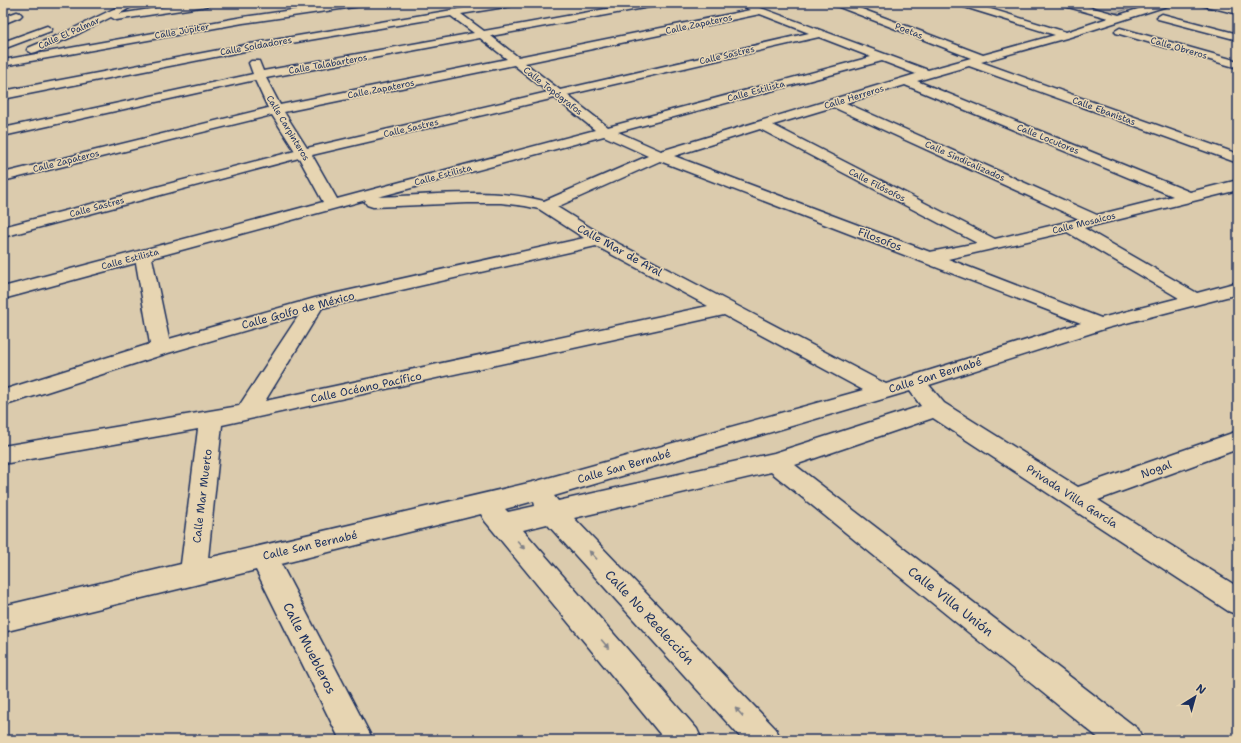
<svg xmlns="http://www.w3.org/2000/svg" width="1241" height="743" viewBox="0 0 1241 743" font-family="'Shantell Sans',sans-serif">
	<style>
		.green { fill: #bfb4a2; stroke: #6d7280 }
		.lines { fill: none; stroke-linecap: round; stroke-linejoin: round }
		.minor-casing { stroke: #1b2f5e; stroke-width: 3 }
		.minor { fill: #e7d5b2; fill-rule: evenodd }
		.oneway { fill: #818288 }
		.labels { text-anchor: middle; stroke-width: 3; stroke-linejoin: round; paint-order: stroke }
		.far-street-label { font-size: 9px; fill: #1b2f5e; stroke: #e7d5b2 }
		.street-label { font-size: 11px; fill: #1b2f5e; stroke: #e7d5b2 }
		.near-street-label { font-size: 13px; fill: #1b2f5e; stroke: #e7d5b2 }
	</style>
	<rect width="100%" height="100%" fill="#dbcbad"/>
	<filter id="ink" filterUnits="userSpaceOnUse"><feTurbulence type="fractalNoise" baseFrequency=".025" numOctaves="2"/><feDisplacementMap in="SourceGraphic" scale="8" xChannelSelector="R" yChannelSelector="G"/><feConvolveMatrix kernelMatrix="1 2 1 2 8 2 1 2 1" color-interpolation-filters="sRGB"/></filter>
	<g filter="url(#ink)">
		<path class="green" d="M1075,3h73l-36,11z"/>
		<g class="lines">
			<defs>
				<path id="minor" d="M126,3h12l-19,11 69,-11h24l-5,3 -91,14 -5,-3 -37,19 -38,16 -4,1 -5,-3 1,-2 38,-16z
					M341,3h25l-5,3 -118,17 -240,43v-6l240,-43z
					M494,3h22l-5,3 -50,8 23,17 155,-28h21l-5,3 -164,30 27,21 232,-47 -5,-3 5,-3 178,66 43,-12 -137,-53 -2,-2h14l137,52 72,-20 -97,-30 -2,-2h15l95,29 42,-14 -47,-13 -2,-2h16l44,12 38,-12h15l-2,2 -100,32 -89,25 257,92v9l-269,-97 -52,15 273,111 48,-12v10l-154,38 113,65 41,-11v12l-131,34 -178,57 15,18 134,84 160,-56v18l-140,51 140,87v28l-10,-4 -295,-193 -138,47 343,264 5,11h-42l-330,-268 -197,46 202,211 5,11h-38l-196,-216 -24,6 174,199 5,11h-37l-180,-219 -4,-7 -200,50 92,176h-33l-84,-170 -253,62v-26l178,-42 17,-135 -195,35v-18l236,-40 60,-91 -131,38 -165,53v-16l147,-46 -14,-81 -133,36v-12l320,-85 -24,-44 -296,79v-10l292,-76 -23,-36 -269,66v-8l265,-65 -13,-28 -252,56v-8l250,-54 -4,-11 2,-2h8l4,10 211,-38 -23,-17 -201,34 -247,49v-8l247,-47zM760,14l49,19 -249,57 -35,-27zM819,37l52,20 -263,70 -41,-32zM480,38l27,21 -227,46 -14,-27zM882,61l34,13 -255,77 -43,-19zM514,65l34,27 -241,56 -23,-36zM905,85l268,111 -76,19 -251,-112zM555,98l40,32 -258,69 -25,-44zM833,107l246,112 -84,20 -222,-114zM760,129l217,114 -47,9 -256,-96zM604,136l44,20 -104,45c-54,-14 -111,-6 -166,-4zM660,161l421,162 -195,61 -282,-148 -47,-29zM366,200l-1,2 2,3 6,2 95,-4h33l24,3 14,3 45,29 -269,60 -146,41 -17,-81zM1067,232l112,66 -78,20 -153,-59zM596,246l112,60 -443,95 57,-93zM724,315l139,75 -326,91 -329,77 14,-133zM910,391l11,15 -147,47 -216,48 -4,-5zM534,501l1,5 -27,6 -3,-3z
					M1199,3h17l22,5v6l-37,-9z
					M17,12l3,1 2,2 -2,2 -17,7v-7z
					M1162,14l76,20v6l-80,-21 -1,-2z
					M47,26l5,3 -1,2 -48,18v-7z
					M1120,28l118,33v7l-122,-35 -1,-2z"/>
			</defs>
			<use href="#minor" class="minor-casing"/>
			<use href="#minor" class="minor"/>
		</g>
		<defs><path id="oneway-solid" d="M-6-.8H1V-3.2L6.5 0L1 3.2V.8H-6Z"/></defs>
		<g class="oneway">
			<use href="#oneway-solid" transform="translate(521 545) rotate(50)"/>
			<use href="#oneway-solid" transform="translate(593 555) rotate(-133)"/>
			<use href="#oneway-solid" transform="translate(605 644) rotate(50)"/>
			<use href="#oneway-solid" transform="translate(739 712) rotate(-133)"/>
		</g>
	</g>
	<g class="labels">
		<g class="far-street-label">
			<text transform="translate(699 24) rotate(-12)" y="3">Calle Zapateros</text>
			<text transform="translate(182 31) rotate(-10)" y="3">Calle Júpiter</text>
			<text transform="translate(909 31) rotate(21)" y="3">Poetas</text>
			<text transform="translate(69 33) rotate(-24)" y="3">Calle El Palmar</text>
			<text transform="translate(256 46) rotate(-10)" y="3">Calle Soldadores</text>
			<text transform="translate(1179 48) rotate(16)" y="3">Calle Obreros</text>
			<text transform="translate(727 55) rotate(-13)" y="3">Calle Sastres</text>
			<text transform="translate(328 64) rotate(-10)" y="3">Calle Talabarteros</text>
			<text transform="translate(381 89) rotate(-11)" y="3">Calle Zapateros</text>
			<text transform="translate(553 91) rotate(38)" y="3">Calle Topógrafos</text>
			<text transform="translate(756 91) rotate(-15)" y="3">Calle Estilista</text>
			<text transform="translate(854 97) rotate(-17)" y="3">Calle Herreros</text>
			<text transform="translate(1104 111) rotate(20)" y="3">Calle Ebanistas</text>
			<text transform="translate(288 128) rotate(59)" y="3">Calle Carpinteros</text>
			<text transform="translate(411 128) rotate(-13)" y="3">Calle Sastres</text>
			<text transform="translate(1048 139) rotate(22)" y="3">Calle Locutores</text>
			<text transform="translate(66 161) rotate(-14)" y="3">Calle Zapateros</text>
			<text transform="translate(965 161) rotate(24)" y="3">Calle Sindicalizados</text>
			<text transform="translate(443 175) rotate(-15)" y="3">Calle Estilista</text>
			<text transform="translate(877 185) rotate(27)" y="3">Calle Filósofos</text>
			<text transform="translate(97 207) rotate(-15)" y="3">Calle Sastres</text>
			<text transform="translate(1084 223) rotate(-14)" y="3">Calle Mosaicos</text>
			<text transform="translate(130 259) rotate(-15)" y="3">Calle Estilista</text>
		</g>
		<g class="street-label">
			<text transform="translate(880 239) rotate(21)" y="4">Filosofos</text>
			<text transform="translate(620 250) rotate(29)" y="4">Calle Mar de Aral</text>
			<text transform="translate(298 310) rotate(-15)" y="4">Calle Golfo de México</text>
			<text transform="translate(935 375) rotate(-17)" y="4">Calle San Bernabé</text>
			<text transform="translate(366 387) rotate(-12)" y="4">Calle Océano Pacífico</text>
			<text transform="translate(624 466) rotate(-16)" y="4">Calle San Bernabé</text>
			<text transform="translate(1156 469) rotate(-20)" y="4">Nogal</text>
			<text transform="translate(202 496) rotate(-83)" y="4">Calle Mar Muerto</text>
			<text transform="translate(1072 496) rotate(33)" y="4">Privada Villa García</text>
			<text transform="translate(310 545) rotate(-13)" y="4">Calle San Bernabé</text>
		</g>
		<g class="near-street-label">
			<text transform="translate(951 601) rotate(38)" y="5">Calle Villa Unión</text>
			<text transform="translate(650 617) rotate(47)" y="5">Calle No Reelección</text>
			<text transform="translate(310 648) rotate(63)" y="5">Calle Muebleros</text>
		</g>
	</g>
	<rect width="1241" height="743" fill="none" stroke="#e7d5b2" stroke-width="16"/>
	<rect x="8" y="8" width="1225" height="727" fill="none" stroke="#1b2f5e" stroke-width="1.5" filter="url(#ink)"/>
	<g transform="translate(1195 697) rotate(37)" stroke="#e7d5b2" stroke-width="3" paint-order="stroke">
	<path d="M0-3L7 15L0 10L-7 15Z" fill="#1b2f5e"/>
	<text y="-6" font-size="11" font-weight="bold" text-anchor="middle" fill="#1b2f5e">N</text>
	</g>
</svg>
